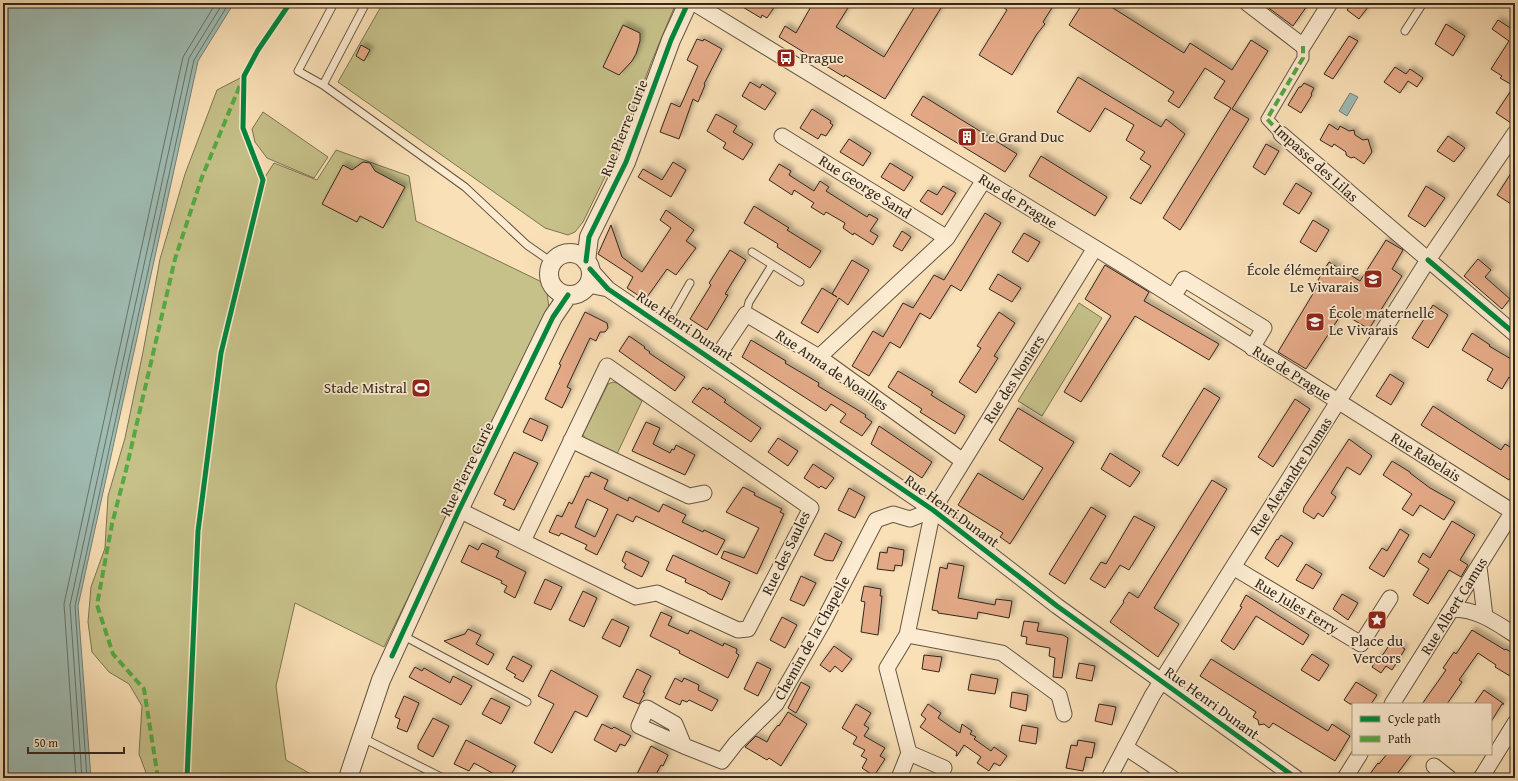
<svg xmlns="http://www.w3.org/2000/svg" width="1518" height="781" viewBox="0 0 1518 781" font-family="'Gentium Book Plus',serif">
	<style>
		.green { fill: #c6c089; stroke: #7c7452 }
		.water { fill: #9fbcb3; stroke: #738077 }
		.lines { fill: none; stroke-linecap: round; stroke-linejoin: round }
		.shore { stroke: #687268; stroke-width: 1 }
		.building { fill: #e3a986; stroke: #32271c; fill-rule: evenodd; filter: url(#shadow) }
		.service-casing { stroke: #645543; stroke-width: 9 }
		.pedestrian-casing { stroke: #645543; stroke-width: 13 }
		.minor-casing { stroke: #645543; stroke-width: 17 }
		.tertiary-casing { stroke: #645543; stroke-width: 20 }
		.service { stroke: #fcebd0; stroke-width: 7 }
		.pedestrian { stroke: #fcebd0; stroke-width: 11 }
		.minor { stroke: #fcebd0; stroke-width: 15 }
		.tertiary { stroke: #fcebd0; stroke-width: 18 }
		.quiet { stroke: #54aa43; stroke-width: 4; stroke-dasharray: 8 4; stroke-linecap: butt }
		.cycleway-casing { stroke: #fcebd0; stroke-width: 8 }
		.cycleway { stroke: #00873e; stroke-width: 5 }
		.labels { text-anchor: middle; stroke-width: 3.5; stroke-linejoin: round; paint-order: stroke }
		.poi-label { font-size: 15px; fill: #32271c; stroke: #fcebd0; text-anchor: start }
		.street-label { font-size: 15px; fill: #32271c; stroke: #fcebd0 }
	</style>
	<defs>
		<filter id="shadow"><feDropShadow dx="3.5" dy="-3.5" stdDeviation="2" flood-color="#0004"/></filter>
	</defs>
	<rect width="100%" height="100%" fill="#fae0b7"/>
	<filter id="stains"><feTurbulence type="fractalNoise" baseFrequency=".005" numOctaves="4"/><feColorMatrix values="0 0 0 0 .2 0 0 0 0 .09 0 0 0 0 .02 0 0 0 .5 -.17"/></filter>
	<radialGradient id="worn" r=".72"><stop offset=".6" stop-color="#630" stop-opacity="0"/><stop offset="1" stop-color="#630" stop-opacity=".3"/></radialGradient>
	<path class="green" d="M383,3h293l-25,60 -33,87 -35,72 -8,10 -7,3 -23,-7 -207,-146z
		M244,76l-1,52 20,52 11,-17 43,17 19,-30 73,26 7,45 130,63 3,24 -165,339 -89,-44 -19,83 10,74 32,18h-170l-9,-24 3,-48 -13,-22 -20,-12 -17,-20 -4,-30 3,-35 14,-39 3,-52 17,-58 18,-86 17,-93 25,-85 32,-84z
		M263,112l65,45 -14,21 -47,-20 -12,-16 -3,-13z
		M1079,303l23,15 -60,98 -24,-15z
		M613,382l4,1 25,18 -26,55 -30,-15 -3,-7 25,-50z"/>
	<path class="water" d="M3,3h231l-36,58 -120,545 13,172h-88z
		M1350,93l8,4 -11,19 -8,-5z"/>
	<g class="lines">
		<path class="shore" d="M76,778l-12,-174 119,-547 33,-54
			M82,778l-12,-173 119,-547 34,-55
			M87,778l-12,-172 119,-546 35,-57"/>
	</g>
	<path class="building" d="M736,3h41l-10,15 -5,-3 -1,3z
		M813,3h38l-15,24 48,30 33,-54h27l-59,96 -40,-24 -1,2 -65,-40 6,-11 11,7z
		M998,3h57l-12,19 2,2 -8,10 -25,41 -33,-20 28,-45z
		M1083,3h22l79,50 6,-10 42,27 19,-30 17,11 -36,58 17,10 -69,111 -17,-12 68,-110 -17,-10 11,-17 -20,-13 -26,40 -11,-7 6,-9 -105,-67z
		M1262,3h47l-16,23z
		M1352,3h19l-12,16 -12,-9z
		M1498,20l17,11v87l-4,5 -15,-10 18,-27 -14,-8 2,-2 -11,-7 18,-28 -17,-12z
		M1446,24l19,12 -12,20 -18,-12z
		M623,25l17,8v8l-4,13 -4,7 -13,14 -16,-8z
		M1349,36l9,5 -25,38 -9,-5z
		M697,39l6,2 1,-2 18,10 -18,35 1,1 -7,17 -5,-3 -14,40 -19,-7 11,-29 9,4 18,-41 -11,-6z
		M361,45l9,5 -6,11 -8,-5z
		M1395,67l11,7 4,-5 13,9 -6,9 -9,-6 -8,12 -16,-11z
		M1078,77l83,50 5,-8 19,15 -44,70 -11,-6 21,-32 -11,-7 5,-7 -19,-12 8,-15 -29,-17 -15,24 -33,-20z
		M750,82l10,6 2,-4 14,9 -11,17 -23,-14z
		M1304,83l10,5 -3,6 1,1 -11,18 -13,-8 11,-18h2z
		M923,96l94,58 -12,18 -94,-57z
		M812,109l19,12 -1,2 3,2 -7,11 -5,-2 -3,5 -18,-11z
		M716,114l21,12 -4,6 20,12 -10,16 -20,-12 3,-5 -19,-12z
		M1329,124l9,6 2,-4 9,5 5,-1 1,5 8,5 5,-1 4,13 -8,12 -10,-7 -3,1 -5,-3v-3l-12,-8 -2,3 -12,-7z
		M1448,136l17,12 -11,14 -17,-11z
		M849,139l22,14 -8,13 -23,-14z
		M1266,144l13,7 -14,24 -12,-8z
		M1041,156l66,41 -12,19 -66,-40z
		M363,162l7,1 5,8 30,16 -22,41 -23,-12 -3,6 -35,-18 21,-39 9,5z
		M673,162l13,8 -15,27 -33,-20 5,-8 19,11z
		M890,163l23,14 -9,14 -23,-14z
		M779,164l12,7 -2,4 25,16 6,-10 9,6 -3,4 41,26 2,-3 9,5 -8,12 8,5 -5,9 -19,-12 -1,2 -10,-7 2,-5 -19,-11 -2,3 -13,-8 3,-4 -20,-13 -2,5 -23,-15z
		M1515,167v31l-4,6 -14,-9z
		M1296,183l16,10 -13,21 -16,-10z
		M943,186l13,7 -14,22 -22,-14 8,-11 9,5z
		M1426,186l19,12 -20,29 -17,-11z
		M754,206l35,22 -2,2 34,21 -11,17 -33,-21 1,-3 -34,-21z
		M666,210l28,20 -8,11 10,7 -20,27 -9,-6 -22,31 -18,-12 6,-11 -35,-23 13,-29 11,32 20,15 29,-44 -11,-8z
		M985,213l16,10 -40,68 -10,-6 -21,34 -10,-6 -20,35 -10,-6 -21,34 -17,-10 21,-35 10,6 20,-34 10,5 21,-33 10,5z
		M1313,220l16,10 -13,22 -16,-10z
		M902,231l9,6 -9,14 -9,-5z
		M1024,233l16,9 -12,20 -16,-10z
		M1386,240l17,10 -11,19 10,7 -33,53 -27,-16 -36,56 -28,-17 42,-70 -2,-2 11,-18 31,19z
		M730,250l16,10 -21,34 3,1 -21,35 -17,-11 21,-34 -2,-2z
		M1478,259l13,11 -6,7 25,22 -8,10 -38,-33z
		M852,260l17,10 -21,35 -9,-7 -21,35 -17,-10 21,-35 15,9 -5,-3z
		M1105,265l44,27 -5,9 75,43 -10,16 -74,-44 -54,86 -17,-10 47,-76 -26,-17z
		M998,274l23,14 -9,14 -23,-13z
		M1433,305l15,10 -20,33 -16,-10z
		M585,312l22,11 1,5 -3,4h-5l-4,9 -6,-3 -23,49 4,2 -9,19 -17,-9 16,-34 -2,-1z
		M999,312l16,11 -21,33 4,2 -22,35 -17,-11 22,-34 -4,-2z
		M1472,333l18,12 -1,1 22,13 -1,1 5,3v19l-6,-5 -7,12 -15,-9 6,-11 -31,-19z
		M629,336l16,11 -1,1 6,4 -1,1 36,24 -10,14 -56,-40z
		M751,340l35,21 -1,2 34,20 -1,3 48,29 -1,2 7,5 -10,14 -22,-14 6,-8 -15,-10 -5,7 -84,-54z
		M898,371l35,21 -2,3 34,21 -10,18 -35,-22 2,-3 -34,-22z
		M1390,374l14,9 -13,22 -15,-9z
		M703,387l5,3 1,-2 17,12 -2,2 37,26 -10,14 -59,-40z
		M1204,388l16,10 -42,68 -16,-10z
		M1295,399l15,10 -37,58 -15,-10z
		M1433,406l68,44 4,-6 10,6v21l-6,9 -88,-55z
		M1018,408l56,34 -64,102 -10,-7 3,-4 -45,-28 20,-32 45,27 20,-32 -44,-28z
		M530,418l18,8 -6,15 -19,-9z
		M646,422l14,6 -7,16 17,9 2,-4 2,1 2,-5 19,10 -10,20 -53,-24z
		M879,426l53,36 -10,16 -51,-34z
		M778,438l20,13 -10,15 -20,-14z
		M1349,439l23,17 -12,19 -13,-8 -16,26 5,4 -13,20 -5,-4 -4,6 -11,-7 1,-5z
		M514,452l24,11 -24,47 -11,-5 3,-5 -12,-6z
		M1110,453l30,19 -10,15 -29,-18z
		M1392,461l18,11v1l20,15 25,14 -11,18 -24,-15 -7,11 -11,-7 10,-15 -29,-19z
		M813,464l21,14 -8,11 -5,-3 -2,2 -15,-10z
		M591,472l17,8 -4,9 24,12 1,-4 30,15 4,-8 23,11 -4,7 21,10 1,-2 21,10 -8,15 -81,-39 -3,6 -16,-8 -20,41 -12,-6 2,-4 -26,-12 -2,3 -10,-4 8,-17 5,2 7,-15 3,2 13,-28 4,1zM587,499l21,10 -13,28 -20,-10z
		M1212,480l15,9 -73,119 25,16 -21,33 -48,-35 14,-20 -1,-1 6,-9 9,6z
		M743,487l12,6 -1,2 28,14 -2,3 4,2 -27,60 -36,-16 3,-7 20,7 15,-30 -33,-16z
		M849,488l16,9 -10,21 -17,-8z
		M1091,507l15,9 -41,68 -16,-10z
		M1134,516l21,11 -26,43 -9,-5 -15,23 -15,-9 11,-17 5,2z
		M1452,521l23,14 -15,25 8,5 -7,12 -12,-7 -21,34 -15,-9 16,-26 -11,-7 5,-9 7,5z
		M1400,529l9,6 -25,42 -15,-9 13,-20 5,3z
		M825,533l17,9 -9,19 -8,-1 -11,-5z
		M1281,535l12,8 -15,24 -13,-9 12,-19 1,1z
		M482,543l17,8 -3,6 30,15 -11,26 -11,-6 3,-6 -6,-3 1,-2 -41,-19 8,-17 9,5z
		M888,547l16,3 -2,16 -7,-1 -1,6 -17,-2 3,-17 7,1z
		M626,551l23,11 -7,15 -18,-9 2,-4 -4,-3z
		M673,555l57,27 -8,18 -15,-7v-1l-22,-10 1,-3 -20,-9z
		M948,563l16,3 -6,32 37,7 1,-6 16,2 -3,17 -31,-6 -1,7 -39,-6v-2l-6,-1 8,-43 7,2z
		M1306,564l16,10 -9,15 -17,-9z
		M801,576l15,7 -12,23 -14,-6z
		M545,579l17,8 -11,23 -17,-7z
		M864,586l17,3 -1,7h2l-4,39 -17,-3 4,-30 -4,-1z
		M583,591l14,7 -13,29 -15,-7z
		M1342,594l16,9 -10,17 -15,-11z
		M1246,595l63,40 -6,10 -47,-29 -22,34 -13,-9 21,-34 -2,-1z
		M661,612l11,5 -4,8 20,9 2,-4 33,16 1,-3 13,6 -1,4 3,2 -11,23 -49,-25 1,-2 -30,-15z
		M782,617l15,8 -12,23 -15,-8z
		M612,619l17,8 -9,20 -18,-9z
		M1024,621l15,2 -2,8 26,4 5,3 -6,40 -9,-1 2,-19 -6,-2 1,-8 -24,-4 1,-7 -6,-1z
		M468,629l13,6 -5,9 18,10 -6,11 -44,-24 21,-7z
		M1472,630l33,20 1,-1 9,6v24l-20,-12 1,-2 -18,-12 -19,27 3,2 -15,22h-25l24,-34 -3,-2 11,-16 2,2z
		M1392,641l13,8 -13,21 -6,-4 -5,7 -9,-6 7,-12 3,1z
		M834,646l18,13 -10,13 -7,-6 -5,6 -10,-7z
		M1312,654l17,11 -10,16 -18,-11z
		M924,655l18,2 -3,15 -17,-3z
		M513,656l19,10 -9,16 -9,-5 2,-2 -10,-6z
		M1211,659l117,72 4,-7 18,12 -15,25 -62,-38 -4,5 -5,-4 -5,1 -1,-5 -5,-3 3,-5 -56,-36z
		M757,662l14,7 -13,27 -14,-7z
		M1079,663l16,3 -3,15 -16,-3z
		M415,667l7,4 2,-3 26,15 3,-7 19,10 -11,19 -52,-28z
		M637,669l14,7 -8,16 2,1 -6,11 -16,-7z
		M551,670l47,26 -11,21 -12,-6 -23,42 -18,-10 20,-39 -16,-8z
		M971,674l27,5 -3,15 -27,-4z
		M675,678l7,4 2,-4 15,7 -1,5 20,10 -6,11 -23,-11 -2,2 -5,-2 -2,5 -15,-7z
		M801,682l9,5 -14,26 -8,-5z
		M1356,682l21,13 -6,9h-21l-6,-4z
		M1484,690l20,14h-2l-11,18v-18h-17z
		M1012,692l16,3 -2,16 -16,-4z
		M404,696l15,7 -12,29 -10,-4 3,-9 -5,-2z
		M491,698l19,9 -9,17 -19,-10z
		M856,704l15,9 -7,12 5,3 -5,8 21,12 -5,8 5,3 -11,17 -12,-8 5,-9 -6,-3 4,-6 -12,-6 4,-7 -15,-9z
		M928,704l13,9 -3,5 17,12 5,3 2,-9 10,7 -2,3 6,3 -2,2 17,12 3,-4 13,9 -7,10 -6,-3 -5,8 -12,-8 4,-6 -17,-12 -7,11h-1l1,-4 -37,-25 6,-8 -5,-4z
		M1099,704l17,3 -4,18 -17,-4z
		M788,712l19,12 -26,42 -12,-8 -2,2 -22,-13 11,-11 11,6 4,-8 7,-9 1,1z
		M433,718l16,8 -16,31 -15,-8v-4z
		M602,724l10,5 2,-2 17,9 -6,10 -5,-2 -4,8 -22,-12z
		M1022,725l16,3 -2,16 -17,-3z
		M466,740l50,26 -7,12h-17l2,-4 -20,-11 -5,8 -15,-7z
		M1078,740l17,3 -3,15 -6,-1 -3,14 -17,-3 5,-23 6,1z
		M651,746l17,9 -5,11 -2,-1 -7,13h-19z
		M1387,754h25l-18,24h-27l11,-15 1,1z"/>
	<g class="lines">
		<defs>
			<path id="service" d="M334,3l-36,68 25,14 142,102 62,58 26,18
				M1405,31l18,-28
				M323,85l43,-82
				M752,252l48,30
				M746,314l3,-12 23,-37
				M665,327l25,-44
				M402,635l125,67
				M363,738l80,40"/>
			<path id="pedestrian" d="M1281,134l-14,-15 36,-61v-12"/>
			<path id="minor" d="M694,3l429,262 390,247
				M1247,3l56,43 27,-43
				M1281,134l234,200
				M782,136l165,102
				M590,269l18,20 325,221 124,96 239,172
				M588,285l20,4
				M1173,297l11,-18 80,49 -12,20
				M819,357l128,-119 37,-58
				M715,360l31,-46 73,43 144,104
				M571,440l118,56 15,-3
				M459,510l177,87 21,-4 81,37 10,-1 63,-121 -204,-142 -84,175
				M1233,567l128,77 29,-46
				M1479,567l6,49
				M1452,609c25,0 43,13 63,26
				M907,635l95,18 57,42 5,19
				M1392,704l123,-196
				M684,746l-45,-20 8,-18 28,16 9,22 38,15 14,-18 40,-39 46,-80 54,-104 17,-6 17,5 23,-9
				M1125,747l47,31
				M909,753l35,15
				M1434,766l15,12
				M899,778l10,-25 -22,-85 20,-33 26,-125 162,-262
				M1109,778l43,-82 81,-129 195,-307 87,-127
				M1345,778l15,-24
				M1481,778l34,-55"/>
			<path id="tertiary" d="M549 274a21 21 0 1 1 42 0a21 21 0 1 1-42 0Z
				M586,261l3,-24 37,-75 45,-122 17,-37
				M348,778l33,-98 78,-170 94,-193 15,-22"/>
		</defs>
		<use href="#service" class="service-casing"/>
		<use href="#pedestrian" class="pedestrian-casing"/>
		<use href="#minor" class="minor-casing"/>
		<use href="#tertiary" class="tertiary-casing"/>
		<use href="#service" class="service"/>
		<use href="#pedestrian" class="pedestrian"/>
		<use href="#minor" class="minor"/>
		<use href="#tertiary" class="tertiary"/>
		<path class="quiet" d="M1281,134l-14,-15 36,-61v-12
			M158,778l-14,-89 -31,-35 -16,-49 15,-81 14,-54 49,-211 27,-82 39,-94"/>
		<defs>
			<path id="cycleway" d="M1428,260l87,74
				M586,261l3,-24 37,-75 45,-122 17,-37
				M590,269l18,20 325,221 124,96 239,172
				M392,656l67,-146 94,-193 15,-22
				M187,778l11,-247 23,-178 42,-173 -20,-52 1,-52 14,-26 32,-47"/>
		</defs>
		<use href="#cycleway" class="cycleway-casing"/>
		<use href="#cycleway" class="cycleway"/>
	</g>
	<defs>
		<symbol id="bus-square" viewBox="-11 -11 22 22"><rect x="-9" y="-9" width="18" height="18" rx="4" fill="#8f2418" stroke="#fcebd0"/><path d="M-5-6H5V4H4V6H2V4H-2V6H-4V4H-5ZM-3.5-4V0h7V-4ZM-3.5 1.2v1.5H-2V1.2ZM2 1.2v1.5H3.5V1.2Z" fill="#fff"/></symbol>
		<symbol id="building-square" viewBox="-11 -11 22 22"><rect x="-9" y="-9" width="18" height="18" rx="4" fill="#8f2418" stroke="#fcebd0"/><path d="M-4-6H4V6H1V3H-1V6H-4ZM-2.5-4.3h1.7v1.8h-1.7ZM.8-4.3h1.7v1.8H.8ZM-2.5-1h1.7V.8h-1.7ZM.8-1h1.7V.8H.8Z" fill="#fff"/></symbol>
		<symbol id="school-square" viewBox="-11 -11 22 22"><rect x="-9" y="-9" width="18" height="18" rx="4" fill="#8f2418" stroke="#fcebd0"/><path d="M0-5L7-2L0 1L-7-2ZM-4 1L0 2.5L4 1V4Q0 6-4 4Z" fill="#fff"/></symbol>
		<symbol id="stadium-square" viewBox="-11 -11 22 22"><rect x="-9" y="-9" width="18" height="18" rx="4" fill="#8f2418" stroke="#fcebd0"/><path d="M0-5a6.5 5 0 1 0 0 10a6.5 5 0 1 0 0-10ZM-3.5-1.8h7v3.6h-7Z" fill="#fff"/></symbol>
		<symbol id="sight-square" viewBox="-11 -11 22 22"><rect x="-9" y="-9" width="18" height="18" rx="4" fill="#8f2418" stroke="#fcebd0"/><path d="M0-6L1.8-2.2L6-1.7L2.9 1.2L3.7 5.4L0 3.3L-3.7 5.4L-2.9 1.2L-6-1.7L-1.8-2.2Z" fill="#fff"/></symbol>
	</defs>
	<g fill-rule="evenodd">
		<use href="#bus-square" x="775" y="47" width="22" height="22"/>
		<use href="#building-square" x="956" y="126" width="22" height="22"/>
		<use href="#school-square" x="1362" y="268" width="22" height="22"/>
		<use href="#school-square" x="1304" y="311" width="22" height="22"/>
		<use href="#stadium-square" x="410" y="377" width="22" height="22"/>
		<use href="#sight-square" x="1366" y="609" width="22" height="22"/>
	</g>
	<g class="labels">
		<g class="poi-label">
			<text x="800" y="63">Prague</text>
			<text x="981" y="142">Le Grand Duc</text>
			<text x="1359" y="275" text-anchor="end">École élémentaire<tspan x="1359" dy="17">Le Vivarais</tspan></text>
			<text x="1329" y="318">École maternelle<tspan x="1329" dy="17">Le Vivarais</tspan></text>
			<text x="407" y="393" text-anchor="end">Stade Mistral</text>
			<text x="1377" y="646" text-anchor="middle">Place du<tspan x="1377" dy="17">Vercors</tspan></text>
		</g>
		<g class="street-label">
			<text transform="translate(624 128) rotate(-68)" y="5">Rue Pierre Curie</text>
			<text transform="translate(1316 163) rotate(42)" y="5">Impasse des Lilas</text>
			<text transform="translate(865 187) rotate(32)" y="5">Rue George Sand</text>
			<text transform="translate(1018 201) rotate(32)" y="5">Rue de Prague</text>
			<text transform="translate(685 326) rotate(34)" y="5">Rue Henri Dunant</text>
			<text transform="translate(832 370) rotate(34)" y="5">Rue Anna de Noailles</text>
			<text transform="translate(1292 373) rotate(32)" y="5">Rue de Prague</text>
			<text transform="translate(1014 379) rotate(-58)" y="5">Rue des Noniers</text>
			<text transform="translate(1426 457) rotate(32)" y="5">Rue Rabelais</text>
			<text transform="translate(467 469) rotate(-64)" y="5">Rue Pierre Curie</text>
			<text transform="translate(1291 476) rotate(-57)" y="5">Rue Alexandre Dumas</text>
			<text transform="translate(952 511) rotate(36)" y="5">Rue Henri Dunant</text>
			<text transform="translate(786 553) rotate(-64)" y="5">Rue des Saules</text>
			<text transform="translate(1297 606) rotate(31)" y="5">Rue Jules Ferry</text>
			<text transform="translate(1454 606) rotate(-58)" y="5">Rue Albert Camus</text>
			<text transform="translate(812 638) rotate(-61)" y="5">Chemin de la Chapelle</text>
			<text transform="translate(1212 703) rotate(36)" y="5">Rue Henri Dunant</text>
		</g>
	</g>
	<rect width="1518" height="781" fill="none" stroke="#fae0b7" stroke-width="16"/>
	<rect x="4" y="4" width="1510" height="773" fill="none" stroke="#32271c" stroke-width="2"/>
	<rect x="8" y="8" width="1502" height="765" fill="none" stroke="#32271c"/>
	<rect x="1352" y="703" width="140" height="52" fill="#fcebd0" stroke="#ab9d88"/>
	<rect x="1360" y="716" width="20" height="6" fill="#00873e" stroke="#ab9d88"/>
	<text x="1388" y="723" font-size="12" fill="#32271c">Cycle path</text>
	<rect x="1360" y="736" width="20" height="6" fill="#54aa43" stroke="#ab9d88"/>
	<text x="1388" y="743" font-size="12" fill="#32271c">Path</text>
	<path d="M28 747v6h96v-6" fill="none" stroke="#32271c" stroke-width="2"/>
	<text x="34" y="747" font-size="12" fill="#32271c" stroke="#fcebd0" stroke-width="3" paint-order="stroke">50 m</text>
	<rect width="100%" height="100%" filter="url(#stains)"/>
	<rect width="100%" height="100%" fill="url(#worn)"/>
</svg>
